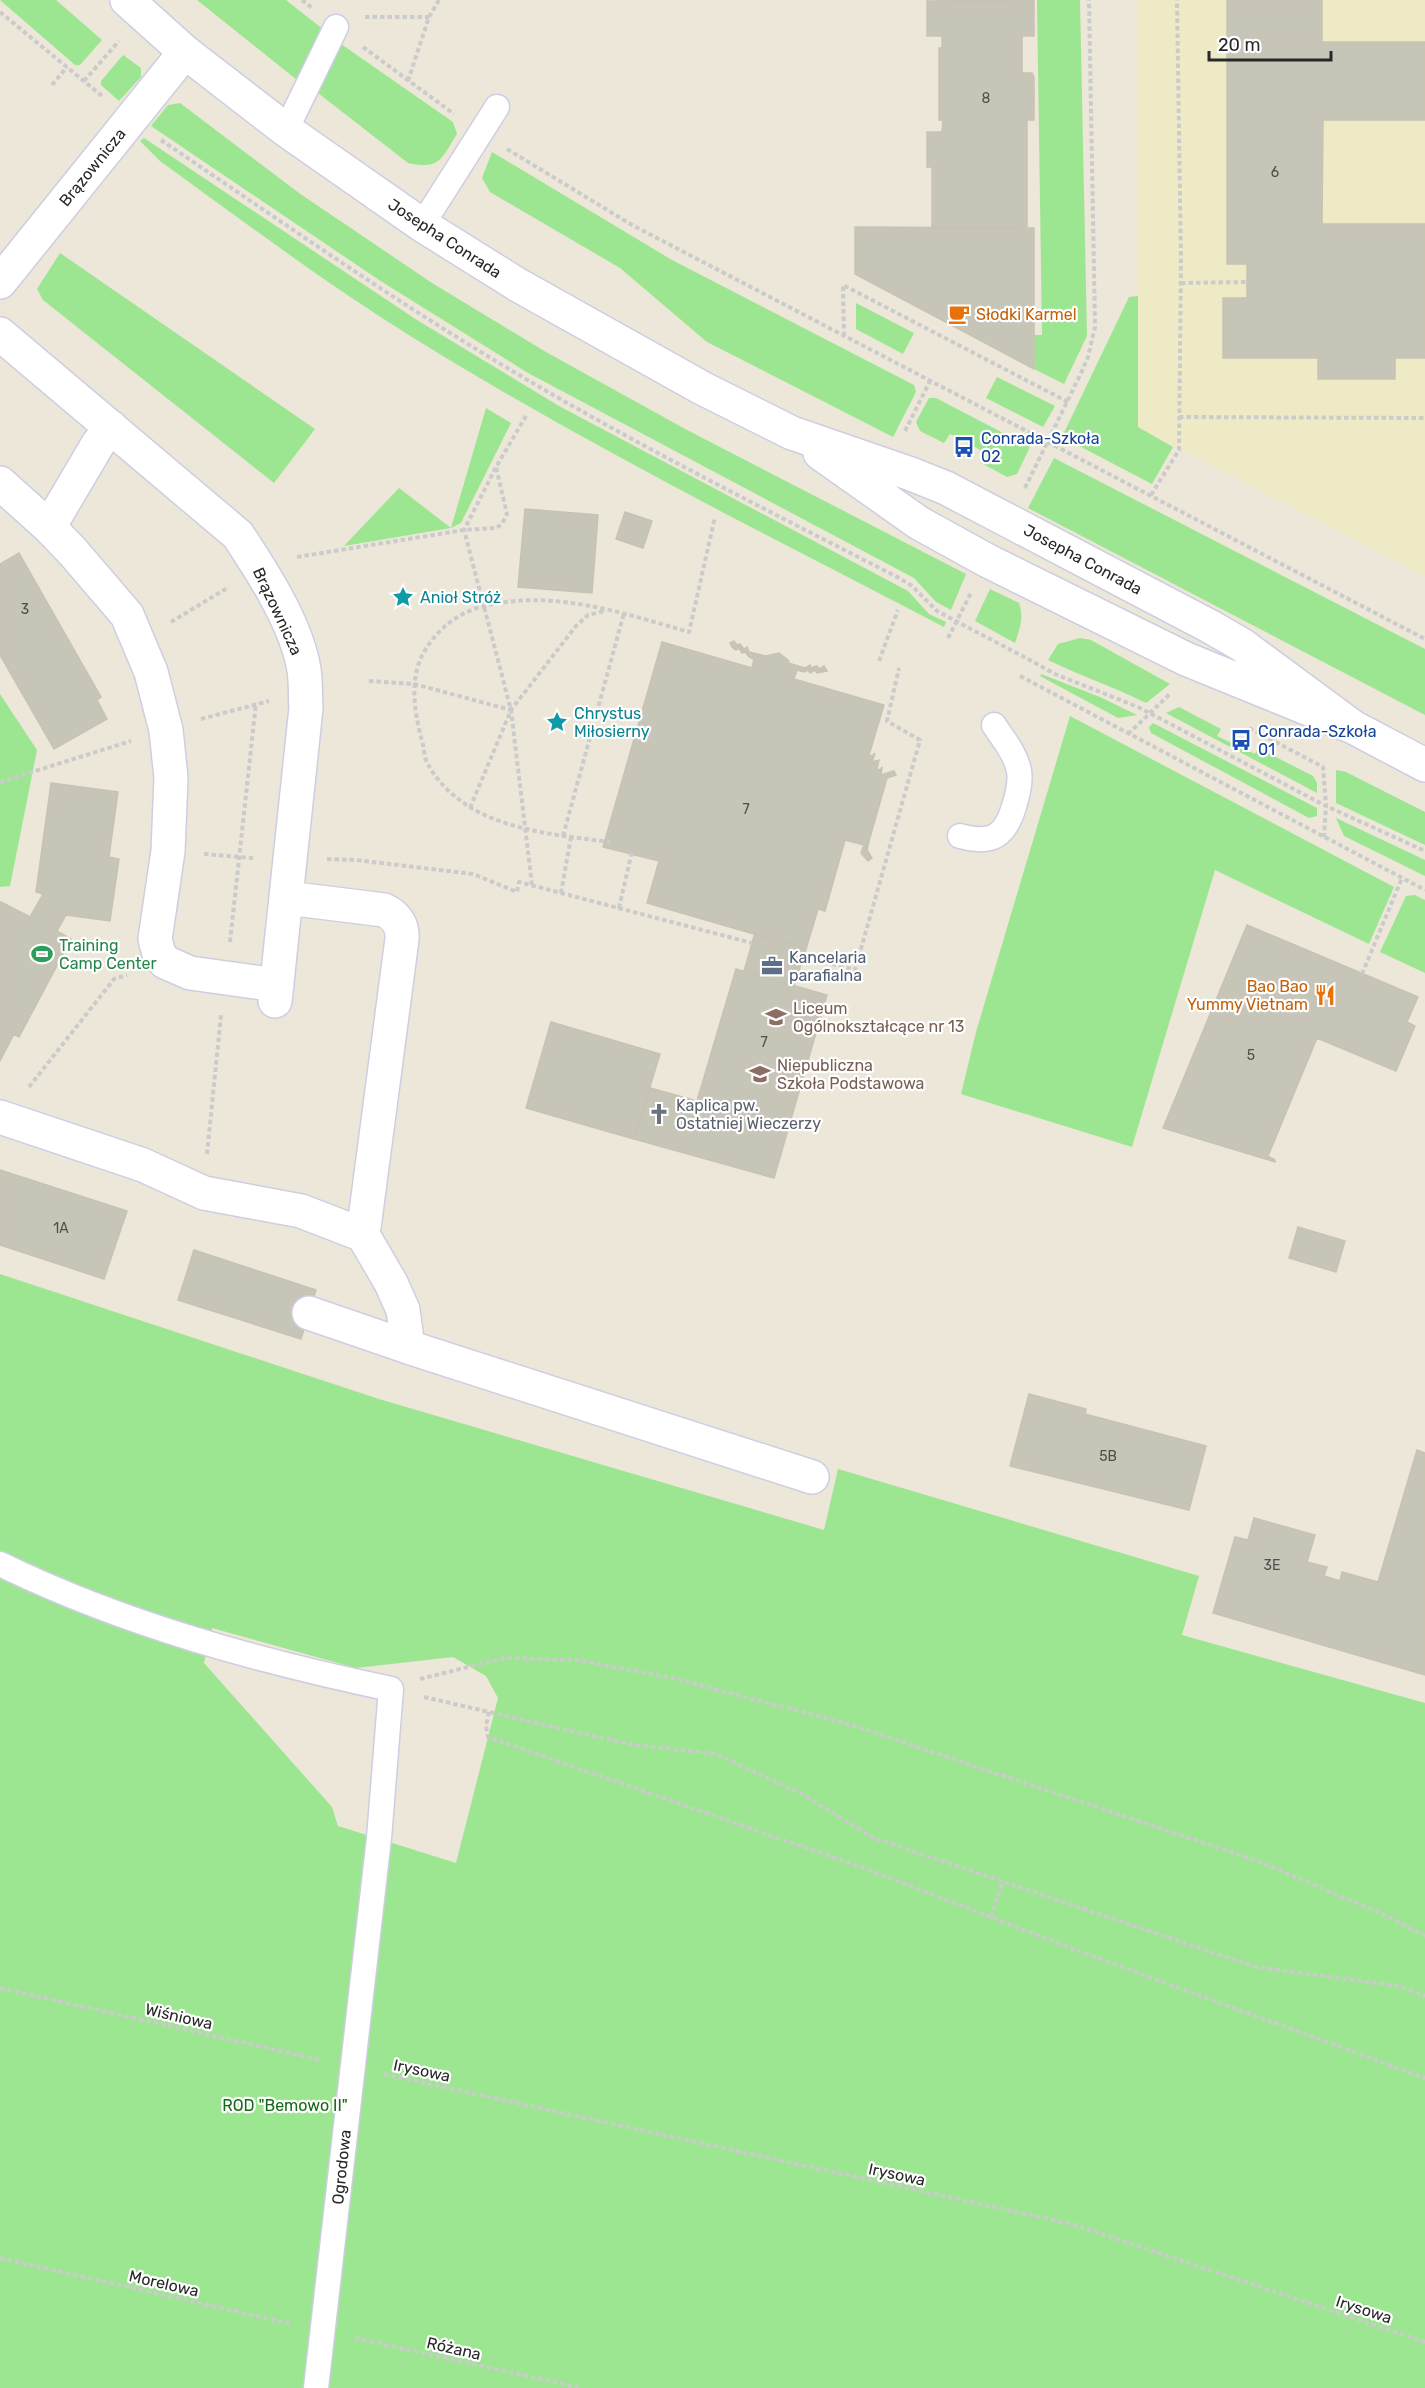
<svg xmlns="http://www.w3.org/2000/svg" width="1425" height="2388" viewBox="0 0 1425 2388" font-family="Rubik,sans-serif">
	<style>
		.education { fill: #efeac6 }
		.green { fill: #9ce691; fill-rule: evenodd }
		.building { fill: #c7c4b8; stroke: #c7c3b2; stroke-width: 1.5 }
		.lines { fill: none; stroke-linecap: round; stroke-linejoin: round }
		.service-casing { stroke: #cecee2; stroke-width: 27 }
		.minor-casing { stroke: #cecee2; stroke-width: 36 }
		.tertiary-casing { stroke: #cecee2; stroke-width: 36 }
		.path { stroke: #cbcbcb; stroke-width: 4; stroke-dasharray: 4.5 3; stroke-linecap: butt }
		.service { stroke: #fff; stroke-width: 24 }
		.minor { stroke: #fff; stroke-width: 33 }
		.tertiary { stroke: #fff; stroke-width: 33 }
		.labels { text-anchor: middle; stroke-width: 4.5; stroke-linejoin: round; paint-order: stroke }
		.number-label { font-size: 14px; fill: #504f4c }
		.street-label { font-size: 16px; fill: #282828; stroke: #fff }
		.food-label { font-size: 16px; fill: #c56008; stroke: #fff; text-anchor: start }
		.transit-label { font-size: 16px; fill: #164399; stroke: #fff; text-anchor: start }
		.culture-label { font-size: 16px; fill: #0d838f; stroke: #fff; text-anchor: start }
		.leisure-label { font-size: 16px; fill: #27864d; stroke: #fff; text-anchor: start }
		.service-label { font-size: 16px; fill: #4e5e75; stroke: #fff; text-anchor: start }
		.education-label { font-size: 16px; fill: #785e54; stroke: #fff; text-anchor: start }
		.worship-label { font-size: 16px; fill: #5b616d; stroke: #fff; text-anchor: start }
		.park-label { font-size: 16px; fill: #156815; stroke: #fff }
	</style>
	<rect width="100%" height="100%" fill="#ece7d8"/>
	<path class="education" d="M1138,0h287v576l-287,-149z"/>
	<path class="green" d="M0,0h56l46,40 -22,25h-5z
		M197,0h89l38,30 -27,50z
		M1037,0h43l7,336 -23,48 -30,-15v-34h8z
		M341,44l112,78 4,12c-16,25 -17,36 -49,29l-90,-70z
		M123,55l18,13v9l-22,24 -18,-16v-4z
		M180,103l119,90 133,90 114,69 141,78 279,144 -15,36 -15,-8 -22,-24 -386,-205 -149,-93 -228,-154 17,-21z
		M144,138l273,182 142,86 349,185 21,23 17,8 -2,5c-179,-93 -360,-183 -532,-290 -87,-54 -169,-116 -252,-176l-20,-20z
		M492,152l180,108 242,125 2,7 -23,45 -186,-95 -87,-74 -130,-76 -8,-14z
		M60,253l255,176 -41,54 -231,-183 -6,-11z
		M1138,296v131l35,20 -21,37 -90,-47 67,-140z
		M856,303l58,30 -11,21 -47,-25z
		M997,377l58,29 -12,21 -57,-29z
		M929,398h7l94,49 -13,27 -10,3 -26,-14 5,-10 -36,-19 -6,9 -24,-12 -4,-9z
		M486,408l25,15 -50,100 -10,5 -107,18 55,-58 52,40z
		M1054,458l371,191v66l-397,-207z
		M990,589l29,14c5,15 1,25 -4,40l-40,-22z
		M1080,638l11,2 79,44 -24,19c-32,-16 -65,-27 -98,-43l10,-16z
		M1041,674l59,23 37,18 -19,3 -78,-42z
		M0,694l37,56 -27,136 -10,1z
		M1179,707l42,22 -4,7 38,18 3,-6 55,28 4,7v10l-151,-80z
		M1070,716l324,171 -25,57 -154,-74 -83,277 -171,-53 15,-62z
		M1153,723l164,85v8l-8,2 -158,-85 -2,-6z
		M1336,770l10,2 79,40v33l-89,-42z
		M1336,818l89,42v16l-81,-40z
		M1415,895l10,5v73l-45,-21 26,-56z
		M0,1274l379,125 445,131 14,-61 361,107 -17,59 243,68v685h-1425zM212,1628l144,40 97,-11 33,19 12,22 -42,165 -118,-37 -6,-19 -128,-144z"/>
	<path class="building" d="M1034,0v36h-12v37h10l2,4v43h-7v108l-95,-1v-60h-5v-35h15l1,-12h-4v-72h3v-12h-15v-35z
		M1227,0h95v42l-95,2z
		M1322,42h103v78h-102l-1,104h103v134h-30v21h-77v-21h-95v-60h24v-34h-20v-220z
		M855,227l179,1v141l-179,-95z
		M525,509l73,6 -6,78 -74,-6z
		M625,512l27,9 -9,27 -27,-9z
		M19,553l82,144 -4,3 10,19 -53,30 -54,-94v-91z
		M734,641l3,4 3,-1 4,5 3,-2 2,5 17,4 13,-3 10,8 -1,2 17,5 5,-3 1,3 6,-2 2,3 5,-3 3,5 -10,2 -2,-3 -5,3 -2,-3 -4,2 -7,-2 -3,9 90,26 -15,50 3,1 3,-3 -3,9 7,-2 -2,9 3,1 2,-3 -1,8 13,-4 2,4 -9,3 -18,63 -2,9 5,8 -4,3 -7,-8 3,-8 -19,-5 -20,71 -7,-2 -12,40 -159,-46 12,-42 -56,-14 59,-205 90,26 2,-9 -5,-2 -4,-5 -3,1 -3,-5 -3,2 -4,-3 -2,-4z
		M51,783l67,9 -9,65 10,2 -9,62 -44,-6 -9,16 14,8 -52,98 -5,-3 -14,27v-157l1,-2 29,15 13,-23 -7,-2z
		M1247,925l171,72 -11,25 8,4 -19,45 -79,-33 -49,118 7,4v2l-112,-34z
		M755,933l51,16 -12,37 -50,-15z
		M736,969l91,26 -53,183 -140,-39 16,-51 47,13z
		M551,1022l109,32 -26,85 -108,-31z
		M0,1170l127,41 -23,68 -104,-34z
		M1298,1227l47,14 -9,31 -47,-14z
		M194,1250l122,40 -15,49 -123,-39z
		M1029,1394l57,15 -1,5 121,32 -17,64 -179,-44z
		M1417,1450l8,3v222l-212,-62 22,-76 13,3 6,-22 61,17 -8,27 20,5 -3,9 16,5 2,-9 36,10z"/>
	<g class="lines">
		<defs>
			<path id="service" d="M286,130l50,-103
				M422,225l75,-118
				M960,836c33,9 46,0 55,-33 3,-10 6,-21 4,-32 -3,-17 -16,-32 -25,-46
				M0,1564c123,60 258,97 391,125l-12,149 -63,550"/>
			<path id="minor" d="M0,282l185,-230
				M0,334l238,201c25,38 59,90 66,135 2,12 1,26 2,38l-31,293
				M0,483l49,44 24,25 54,63 24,57 15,58 5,48 -3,73 -13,88 4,15 6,8 25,11 87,12
				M49,527l49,-83 13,-17
				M287,898l97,12c13,6 19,16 18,29l-39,296 28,48 12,27 5,37 404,130
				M0,1117l143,48 61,28 97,18 62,24
				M309,1313l99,34"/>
			<path id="tertiary" d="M127,0l58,52 101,78 136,95 96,60 184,103 90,45 119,41 35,14 265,139 31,18 111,82
				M820,453l99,70 69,38 198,98 167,68 72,38"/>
		</defs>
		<use href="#service" class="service-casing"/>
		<use href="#minor" class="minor-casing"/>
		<use href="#tertiary" class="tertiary-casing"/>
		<path class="path" d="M302,0l10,8
			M0,12l102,84
			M365,17h64
			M363,47l91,67
			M84,81l35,-40
			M408,81l21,-64 10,-17
			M52,85l15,-18
			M161,140c115,78 229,158 348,229 127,76 260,142 392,210l11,7 25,25 91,48 27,15 83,33 188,99 99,45
			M507,149l125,76 793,414
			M1181,283l66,-1
			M844,336l-1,-51 225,117
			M526,416l-30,51 -32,63 47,180 21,175
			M1179,417l246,1
			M905,431l25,-50
			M1025,488l57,-117 6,-14 7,-30 -6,-327
			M1151,495l28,-45 2,-188 -4,-262
			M297,557l167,-27 32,-2 6,-4 5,-10 -11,-47
			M171,622l58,-35
			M948,638l23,-45
			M879,661l19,-51
			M1020,676l405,214
			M369,681l45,3 97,26
			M201,719l68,-18
			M1249,728l74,39 3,39 -2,31
			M1128,734l43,-41
			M0,782l131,-41
			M470,808l41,-98 65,-84 12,-11 17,-4
			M563,836l61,-223
			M611,842c-49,-6 -117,-12 -155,-45 -10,-7 -21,-20 -27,-31 -4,-5 -5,-14 -6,-21 -8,-30 -15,-65 1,-93 13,-23 35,-40 60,-46 69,-17 139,7 205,26l26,-115
			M204,854l49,4
			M327,859l29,1 117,14 44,18 2,-10 233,61
			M561,893l10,-56
			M619,908l13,-57
			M230,942l26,-239
			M803,956l52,14 65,-230 -33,-19 12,-53
			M1362,974l40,-96
			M29,1087l85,-108 13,-4
			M207,1154l14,-139
			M420,1679l84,-21 73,2 96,18 179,47 406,136 127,54 40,21
			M424,1697l204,47 88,10 88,41 70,43 382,129 143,19 26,10
			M489,1712l-3,14 2,11 376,131 217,84 344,126
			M991,1917l12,-36
			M0,1988l321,72
			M384,2074l688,150 353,118
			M0,2258l292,66
			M355,2338l226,50"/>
		<use href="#service" class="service"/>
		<use href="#minor" class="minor"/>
		<use href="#tertiary" class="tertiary"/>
	</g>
	<defs>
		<symbol id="cafe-bare" viewBox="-9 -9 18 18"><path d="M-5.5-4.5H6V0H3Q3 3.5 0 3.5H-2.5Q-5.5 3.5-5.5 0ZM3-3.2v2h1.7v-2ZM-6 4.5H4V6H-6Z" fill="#e8710a" stroke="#fff" stroke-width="2.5" paint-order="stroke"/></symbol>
		<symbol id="bus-bare" viewBox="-9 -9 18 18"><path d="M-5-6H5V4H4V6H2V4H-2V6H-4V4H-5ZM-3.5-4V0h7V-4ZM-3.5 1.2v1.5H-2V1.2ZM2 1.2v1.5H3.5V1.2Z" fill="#1a4fb4" stroke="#fff" stroke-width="2.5" paint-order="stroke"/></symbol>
		<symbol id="sight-bare" viewBox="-9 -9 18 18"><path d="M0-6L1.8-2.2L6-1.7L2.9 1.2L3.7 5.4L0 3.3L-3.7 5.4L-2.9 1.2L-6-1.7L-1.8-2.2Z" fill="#0f9aa8" stroke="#fff" stroke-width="2.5" paint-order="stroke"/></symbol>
		<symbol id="stadium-bare" viewBox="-9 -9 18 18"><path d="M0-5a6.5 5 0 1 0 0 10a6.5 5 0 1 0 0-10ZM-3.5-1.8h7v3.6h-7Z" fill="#2e9e5b" stroke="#fff" stroke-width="2.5" paint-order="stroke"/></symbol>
		<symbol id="office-bare" viewBox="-9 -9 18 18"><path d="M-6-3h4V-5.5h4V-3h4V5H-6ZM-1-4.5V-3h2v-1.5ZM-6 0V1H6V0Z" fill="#5c6f8a" stroke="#fff" stroke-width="2.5" paint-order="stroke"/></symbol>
		<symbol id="restaurant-bare" viewBox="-9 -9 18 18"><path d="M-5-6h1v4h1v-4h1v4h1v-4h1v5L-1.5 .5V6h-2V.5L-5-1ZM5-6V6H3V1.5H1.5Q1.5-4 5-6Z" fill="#e8710a" stroke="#fff" stroke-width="2.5" paint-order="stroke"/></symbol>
		<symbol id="school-bare" viewBox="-9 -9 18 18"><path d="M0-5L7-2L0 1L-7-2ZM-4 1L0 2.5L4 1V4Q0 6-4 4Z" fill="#8d6e63" stroke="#fff" stroke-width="2.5" paint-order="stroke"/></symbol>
		<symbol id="church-bare" viewBox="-9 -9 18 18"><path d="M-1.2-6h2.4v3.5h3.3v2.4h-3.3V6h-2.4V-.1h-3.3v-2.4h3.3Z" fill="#6b7280" stroke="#fff" stroke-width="2.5" paint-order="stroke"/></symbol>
	</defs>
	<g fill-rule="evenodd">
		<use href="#cafe-bare" x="944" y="299" width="30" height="30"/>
		<use href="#bus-bare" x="949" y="432" width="30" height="30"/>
		<use href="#sight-bare" x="388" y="582" width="30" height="30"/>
		<use href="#sight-bare" x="542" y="707" width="30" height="30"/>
		<use href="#bus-bare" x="1226" y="725" width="30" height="30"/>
		<use href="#stadium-bare" x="27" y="939" width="30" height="30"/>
		<use href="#office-bare" x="757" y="951" width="30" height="30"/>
		<use href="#restaurant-bare" x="1310" y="980" width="30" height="30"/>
		<use href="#school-bare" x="761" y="1002" width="30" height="30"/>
		<use href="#school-bare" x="745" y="1059" width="30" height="30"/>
		<use href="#church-bare" x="644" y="1099" width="30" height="30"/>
	</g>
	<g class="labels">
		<g class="number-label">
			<text x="986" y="103">8</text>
			<text x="1275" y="177">6</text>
			<text x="25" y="614">3</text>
			<text x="746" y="814">7</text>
			<text x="764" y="1047">7</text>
			<text x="1251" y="1060">5</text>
			<text x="61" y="1233">1A</text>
			<text x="1108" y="1461">5B</text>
			<text x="1272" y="1570">3E</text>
		</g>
		<g class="street-label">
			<text transform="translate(92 167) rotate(-51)" y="6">Brązownicza</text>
			<text transform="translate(445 238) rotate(33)" y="6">Josepha Conrada</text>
			<text transform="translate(1083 559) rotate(28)" y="6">Josepha Conrada</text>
			<text transform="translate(278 611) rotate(65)" y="6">Brązownicza</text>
			<text transform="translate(179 2016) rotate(13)" y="6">Wiśniowa</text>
			<text transform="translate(422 2070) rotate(12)" y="6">Irysowa</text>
			<text transform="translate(341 2167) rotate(-84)" y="6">Ogrodowa</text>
			<text transform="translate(897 2174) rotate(12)" y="6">Irysowa</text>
			<text transform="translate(164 2283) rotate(13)" y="6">Morelowa</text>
			<text transform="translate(1364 2309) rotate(18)" y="6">Irysowa</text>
			<text transform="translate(454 2348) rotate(13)" y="6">Różana</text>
		</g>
		<g class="food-label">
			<text x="976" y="320">Słodki Karmel</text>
			<text x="1308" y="992" text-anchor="end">Bao Bao<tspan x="1308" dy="18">Yummy Vietnam</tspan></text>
		</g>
		<g class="transit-label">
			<text x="981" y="444">Conrada-Szkoła<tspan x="981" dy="18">02</tspan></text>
			<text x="1258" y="737">Conrada-Szkoła<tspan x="1258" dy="18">01</tspan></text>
		</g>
		<g class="culture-label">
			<text x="420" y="603">Anioł Stróż</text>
			<text x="574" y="719">Chrystus<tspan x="574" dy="18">Miłosierny</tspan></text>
		</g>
		<g class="leisure-label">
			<text x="59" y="951">Training<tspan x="59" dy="18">Camp Center</tspan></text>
		</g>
		<g class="service-label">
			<text x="789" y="963">Kancelaria<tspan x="789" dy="18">parafialna</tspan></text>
		</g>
		<g class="education-label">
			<text x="793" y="1014">Liceum<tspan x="793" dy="18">Ogólnokształcące nr 13</tspan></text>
			<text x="777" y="1071">Niepubliczna<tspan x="777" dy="18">Szkoła Podstawowa</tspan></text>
		</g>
		<g class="worship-label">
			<text x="676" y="1111">Kaplica pw.<tspan x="676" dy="18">Ostatniej Wieczerzy</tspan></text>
		</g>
		<g class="park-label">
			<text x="285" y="2111">ROD "Bemowo II"</text>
		</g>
	</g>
	<path d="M1209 51v9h122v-9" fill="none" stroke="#282828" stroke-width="3"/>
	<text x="1218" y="51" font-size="18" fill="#282828" stroke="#ffffff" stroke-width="4.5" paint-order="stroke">20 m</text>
</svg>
